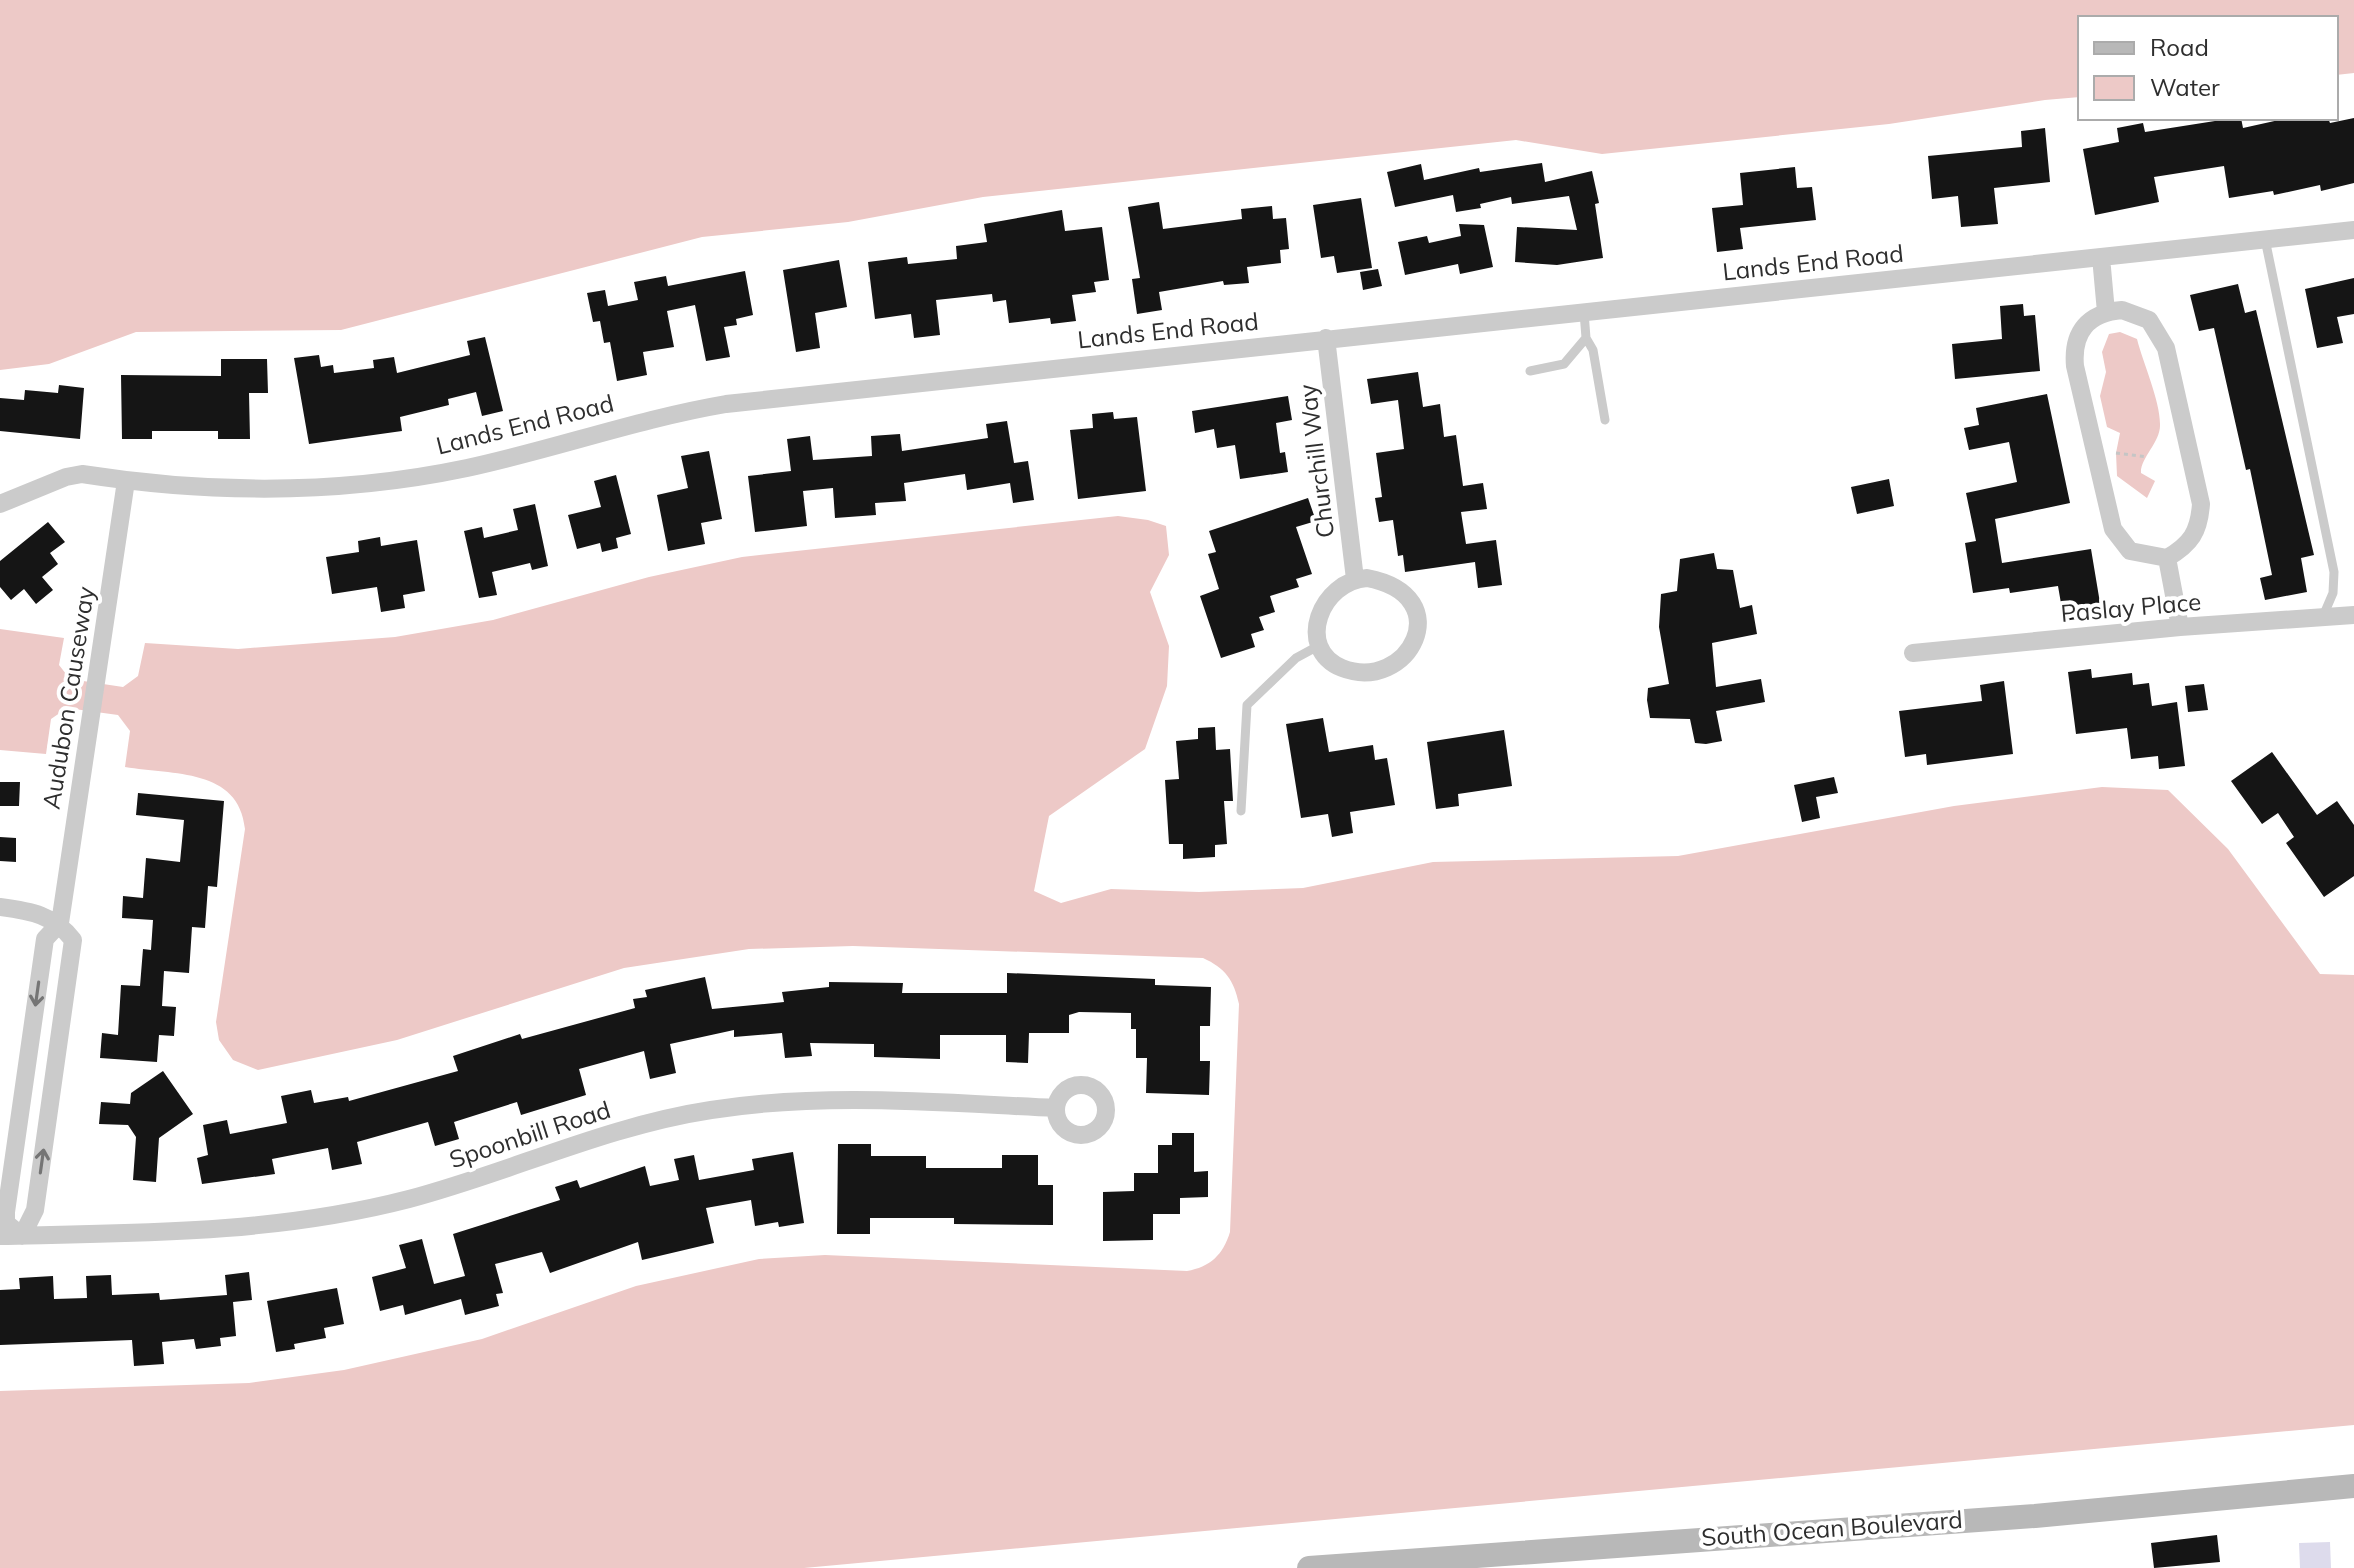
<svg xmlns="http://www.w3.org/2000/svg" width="2354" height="1568" viewBox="0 0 2354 1568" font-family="Mulish,sans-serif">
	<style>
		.green { fill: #dddbec }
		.water { fill: #edc9c7 }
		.building { fill: #151515 }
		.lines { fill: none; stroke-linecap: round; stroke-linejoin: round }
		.path { stroke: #c5c5c5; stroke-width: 3; stroke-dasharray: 4 4; stroke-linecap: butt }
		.service { stroke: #cbcbcb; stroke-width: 9 }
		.minor { stroke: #cbcbcb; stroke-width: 18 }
		.secondary { stroke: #b8b8b8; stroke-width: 24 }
		.oneway { stroke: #757575 }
		.labels { text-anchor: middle; stroke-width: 8; stroke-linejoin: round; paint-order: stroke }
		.street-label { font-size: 24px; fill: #2e2e2e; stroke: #fff }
	</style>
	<rect width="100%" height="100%" fill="#fff"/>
	<path class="green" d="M2330,1542l1,26h-31l-1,-25z"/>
	<path class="water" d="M0,0h2354v73l-18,2v-57h-256v79l-35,3 -156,24 -287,30 -86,-14 -533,57 -135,25 -146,15 -361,93 -205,2 -87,32 -49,6z
		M2120,332l17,7c6,24 23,61 23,85 1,18 -20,34 -19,49l14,8 -8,17 -30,-22 -1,-23 4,-20 -13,-6 -7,-31 6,-24 -4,-20 7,-18z
		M1118,516l30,4 18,6 3,29 -19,37 19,54 -2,40 -22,63 -96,67 -15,75 27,12 50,-14 88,3 104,-4 130,-26 245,-6 276,-50 148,-19 66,3 60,59 92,125 34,1v450l-1550,143h-804v-177l249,-8 95,-13 138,-31 154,-53 123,-27 66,-4 362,16c23,-4 36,-16 43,-39l9,-228c-5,-24 -14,-36 -36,-46l-350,-12 -104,3 -125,19 -227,72 -139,30 -25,-10 -14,-20 -3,-18 29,-193c-6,-61 -72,-54 -120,-62l5,-36 -12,-16 -51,-7 -16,11 -5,35 -46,-4v-121l64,9 -5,27 11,14 53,8 15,-11 7,-33 93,6 157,-12 98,-17 156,-43 93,-20z"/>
	<path class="building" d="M2234,118h7l2,10 45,-10h40l2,5 24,-5v65l-33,8 -1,-6 -46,10 -1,-4 -44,7 -5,-32 -70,11 5,25 -64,13 -12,-66 36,-7 -2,-14 26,-5 2,9z
		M2045,128l5,54 -56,6 4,36 -37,3 -3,-31 -26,3 -4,-43 94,-9 -1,-16z
		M1542,163l3,19 47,-11 7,32 -4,1 8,54 -46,7 -42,-3 2,-35 60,3 -8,-34 -57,8 -1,-7 -31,7 1,4 -25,4 -3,-17 -58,12 -8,-35 34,-8 3,16 55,-12 1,4z
		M1795,167l2,21 15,-1 4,33 -76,8 3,21 -26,3 -5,-44 31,-3 -3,-32z
		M1361,198l11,70 -35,5 -3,-17 -13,2 -8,-53z
		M1159,202l4,27 79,-10 -1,-10 31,-3 1,13 13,-1 3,31 -9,1 1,13 -34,4 2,16 -25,2 -1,-4 -64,11 3,18 -25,4 -5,-35 8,-1 -12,-71z
		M1062,210l3,21 37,-4 7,53 -15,2 2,10 -24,3 4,26 -25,3 -1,-6 -41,5 -3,-23 -13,2 -1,-8 -56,6 4,35 -26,3 -3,-24 -36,5 -7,-57 39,-5 1,7 49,-5 -1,-13 31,-4 -3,-18z
		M1459,224l25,1 9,42 -33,7 -2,-10 -53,11 -7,-33 29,-6 2,7 32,-7z
		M839,260l8,47 -32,6 5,35 -24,4 -13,-82z
		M1378,269l4,17 -19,4 -3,-18z
		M745,271l8,44 -17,4 1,6 -13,2 6,30 -24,4 -11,-56 -28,6 7,36 -31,5 4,23 -30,6 -7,-39 -6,1 -4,-22 -7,1 -6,-29 18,-3 3,16 30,-6 -4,-18 32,-6 2,10z
		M2354,278v36l-17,3 6,26 -26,5 -12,-59z
		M2238,284l7,29 11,-3 58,245 -13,3 6,34 -42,8 -5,-22 12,-3 -22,-106 -4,1 -32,-142 -15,3 -9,-36z
		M2023,304l1,12 11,-1 5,56 -85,8 -3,-35 50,-5 -2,-33z
		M485,337l18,74 -21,5 -6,-24 -28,7 1,6 -49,12 2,14 -93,13 -15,-86 25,-3 2,12 12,-2 1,8 40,-5 -1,-8 21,-3 3,16 73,-18 -3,-14z
		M221,359h46l1,34h-19l1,46h-32v-8h-66v8h-30l-1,-64 100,1z
		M1418,372l5,35 17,-3 4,33 12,-2 7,51 20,-3 4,26 -26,3 5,32 30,-4 6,45 -24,3 -3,-26 -70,10 -2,-17 -5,1 -5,-36 -14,2 -4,-24 7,-1 -6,-44 28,-4 -6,-49 -27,4 -4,-25z
		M59,385l25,3 -4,51 -80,-8v-33l24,2 1,-10 33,3z
		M2047,394l23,109 -75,16 7,44 89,-14 11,66 -38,6 -6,-35 -48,7 -1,-5 -36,5 -8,-50 11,-2 -10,-48 51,-11 -8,-40 -40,8 -5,-22 15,-3 -3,-17z
		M1288,396l4,24 -16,3 4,30 5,-1 3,20 -48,7 -5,-34 -18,3 -3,-19 -19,4 -3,-22z
		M1113,412l1,7 23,-2 9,74 -68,8 -8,-69 23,-2 -1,-14z
		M1007,421l7,42 14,-2 6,39 -21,3 -3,-20 -43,7 -2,-16 -61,9 2,18 -31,2 1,12 -41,3 -2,-30 -30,3 4,35 -52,6 -7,-56 43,-5 -4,-32 23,-3 3,24 59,-4 -1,-20 29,-2 2,17 86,-13 -2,-14z
		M709,451l13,68 -21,4 4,21 -37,7 -11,-56 31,-7 -7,-32z
		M616,475l15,59 -15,4 2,10 -16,4 -2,-9 -23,6 -9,-34 33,-8 -7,-26z
		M1889,479l5,27 -37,8 -6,-27z
		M1308,498l8,23 -20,6 16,47 -16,5 3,8 -29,9 5,16 -16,5 5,13 -13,4 4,13 -34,11 -21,-62 19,-7 -11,-35 8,-2 -7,-21z
		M535,504l13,62 -16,4 -2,-7 -38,9 5,23 -18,3 -15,-67 18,-4 2,11 34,-8 -5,-21z
		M48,522l17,20 -15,11 8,11 -16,13 11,13 -17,14 -12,-15 -13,11 -11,-13v-26z
		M380,537l1,9 36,-6 8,51 -22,4 2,13 -24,4 -4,-25 -45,7 -6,-37 33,-5 -1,-11z
		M1714,553l3,16 16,1 7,38 12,-3 5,29 -45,9 4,44 45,-8 4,23 -49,9 6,30 -16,3 -11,-1 -5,-24 -40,-1 -3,-18 1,-12 21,-4 -10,-57 2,-33 16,-3 3,-32z
		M2091,669l1,9 40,-5 1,12 16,-2 3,23 25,-4 8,64 -26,3 -1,-13 -27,3 -4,-31 -51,6 -8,-62z
		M2004,681l9,73 -86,11 -1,-11 -21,3 -6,-46 83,-10 -2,-16z
		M2204,684l4,26 -20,2 -3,-26z
		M1323,718l6,34 44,-7 2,15 12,-2 8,47 -45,7 3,21 -21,4 -4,-23 -27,4 -15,-94z
		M1215,727l1,23 14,-1 3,52h-9l3,43 -12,1v12l-32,2v-15h-14l-4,-64 14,-1 -3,-38 22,-2v-11z
		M1504,730l8,56 -54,8 1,12 -23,3 -9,-67z
		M2272,752l45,63 20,-14 17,24v51l-30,21 -38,-54 8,-6 -16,-24 -16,11 -31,-43z
		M1834,777l4,16 -22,4 4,21 -18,4 -8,-37z
		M0,782h20l-1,24h-19z
		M138,793l86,8 -7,86 -9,-1 -3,42 -13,-1 -3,46 -25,-2 -2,35 14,1 -2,29 -15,-1 -2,27 -57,-4 2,-25 16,2 3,-50 19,1 3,-37 8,1 2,-30 -31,-2 1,-22 20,2 3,-40 34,4 4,-42 -48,-5z
		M0,837l16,1v24l-16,-1z
		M1007,973l148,6v6l56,2 -1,39h-10v35h10l-1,34 -63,-2 1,-35h-11v-29h-5v-16l-52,-1 -10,3v18h-40l-1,30 -22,-1v-27h-66v24l-66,-2v-13l-64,-1 2,13 -27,2 -3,-25 -48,4v-7l-64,14 6,29 -26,6 -6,-28 -65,18 7,26 -65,20 -4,-13 -63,20 5,17 -24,7 -7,-24 -71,20 5,22 -30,6 -4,-22 -56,11 3,15 -73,10 -5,-26 11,-3 -5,-30 24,-5 3,14 57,-11 -6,-27 30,-6 3,13 34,-6 1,4 109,-30 -5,-15 67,-22 2,5 113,-31 -2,-9 14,-2 -2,-7 60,-13 7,32 72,-7 -2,-10 47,-5v-5l74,1 -1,10h105z
		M163,1071l30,43 -34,24 -3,44 -23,-2 3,-43 -8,-12 -29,-1 2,-22 29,2 1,-11z
		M1172,1133h22v39l14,-1v26l-28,1v16h-27v26l-50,1v-49l31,-1v-18h24v-28h14z
		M838,1144h33v12h55v12h76v-13h36v30h15v40l-99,-1v-6h-84v16h-33z
		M793,1152l11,71 -25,4 -1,-5 -23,4 -4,-26 -45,8 8,35 -72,17 -4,-18 -88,31 -8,-21 -47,12 8,29 -7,1 3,12 -34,9 -4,-16 -56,16 -2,-10 -23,6 -8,-34 34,-9 -7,-23 23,-6 12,45 31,-8 -12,-42 107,-34 -5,-13 22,-7 3,8 65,-22 5,20 29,-6 -5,-21 20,-4 5,25 55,-10 -2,-11z
		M249,1272l3,28 -19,2 3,34 -16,2 1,8 -25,3 -2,-10 -32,3 2,22 -30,2 -2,-26 -132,5v-55l20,-1 -1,-11 34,-2 1,23 33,-1 -1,-22 25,-1 1,20 47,-2 1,7 67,-5 -2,-20z
		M337,1288l7,36 -20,4 2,10 -32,6 1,5 -19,3 -9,-51z
		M2217,1535l3,27 -66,6 -3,-25z"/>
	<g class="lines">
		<path class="path" d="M2116,453l31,4"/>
		<path class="service" d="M2265,239l69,333 -1,21 -9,21
			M1584,312l2,26 7,12 12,70
			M1530,371l34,-7 22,-26
			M1241,811l6,-106 49,-47 24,-13"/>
		<path class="minor" d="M2101,257l5,55
			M2122,310l27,10 17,28 35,156c-2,28 -10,40 -34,54l-37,-7 -17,-22 -38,-163c-3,-34 13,-53 47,-56z
			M1326,338l29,241
			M0,504l66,-27 16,-3c128,20 257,21 385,-6 88,-19 171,-49 259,-64l1628,-174
			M2167,558l13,69
			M1367,578c94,18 41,116 -25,90 -48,-20 -21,-87 25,-90z
			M1913,653l267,-26 174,-12
			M0,907c31,4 54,8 73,33l-38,270 -13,26
			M1056 1110a25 25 0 1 1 50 0a25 25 0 1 1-50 0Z
			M0,1236c138,-3 274,-2 409,-37 102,-27 197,-73 302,-89 114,-18 231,-7 345,-2
			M22,1236l-16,-13v-11l39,-273 15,-16 66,-442"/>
		<path class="secondary" d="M1309,1568l726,-52 319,-30"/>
	</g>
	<defs><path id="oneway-shaft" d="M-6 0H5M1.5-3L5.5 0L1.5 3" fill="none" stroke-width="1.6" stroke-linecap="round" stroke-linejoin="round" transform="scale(2)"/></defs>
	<g class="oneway">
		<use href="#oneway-shaft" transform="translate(37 994) rotate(98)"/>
		<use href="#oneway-shaft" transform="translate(42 1161) rotate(-82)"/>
	</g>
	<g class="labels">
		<g class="street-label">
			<text transform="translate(1813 263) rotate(-6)" y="8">Lands End Road</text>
			<text transform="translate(1168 331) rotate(-6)" y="8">Lands End Road</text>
			<text transform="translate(525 425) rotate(-14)" y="8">Lands End Road</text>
			<text transform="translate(1317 461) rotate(-97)" y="8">Churchill Way</text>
			<text transform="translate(2131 608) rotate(-5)" y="8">Paslay Place</text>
			<text transform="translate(69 698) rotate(-81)" y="8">Audubon Causeway</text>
			<text transform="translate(530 1135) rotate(-18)" y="8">Spoonbill Road</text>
			<text transform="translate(1832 1529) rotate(-4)" y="8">South Ocean Boulevard</text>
		</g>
	</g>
	<rect x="2078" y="16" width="260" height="104" fill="#ffffff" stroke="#ababab" stroke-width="2"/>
	<rect x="2094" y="42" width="40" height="12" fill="#b8b8b8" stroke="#ababab" stroke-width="2"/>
	<text x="2150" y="56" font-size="24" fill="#2e2e2e">Road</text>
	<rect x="2094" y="76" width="40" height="24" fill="#edc9c7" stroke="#ababab" stroke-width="2"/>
	<text x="2150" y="96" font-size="24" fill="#2e2e2e">Water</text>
</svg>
